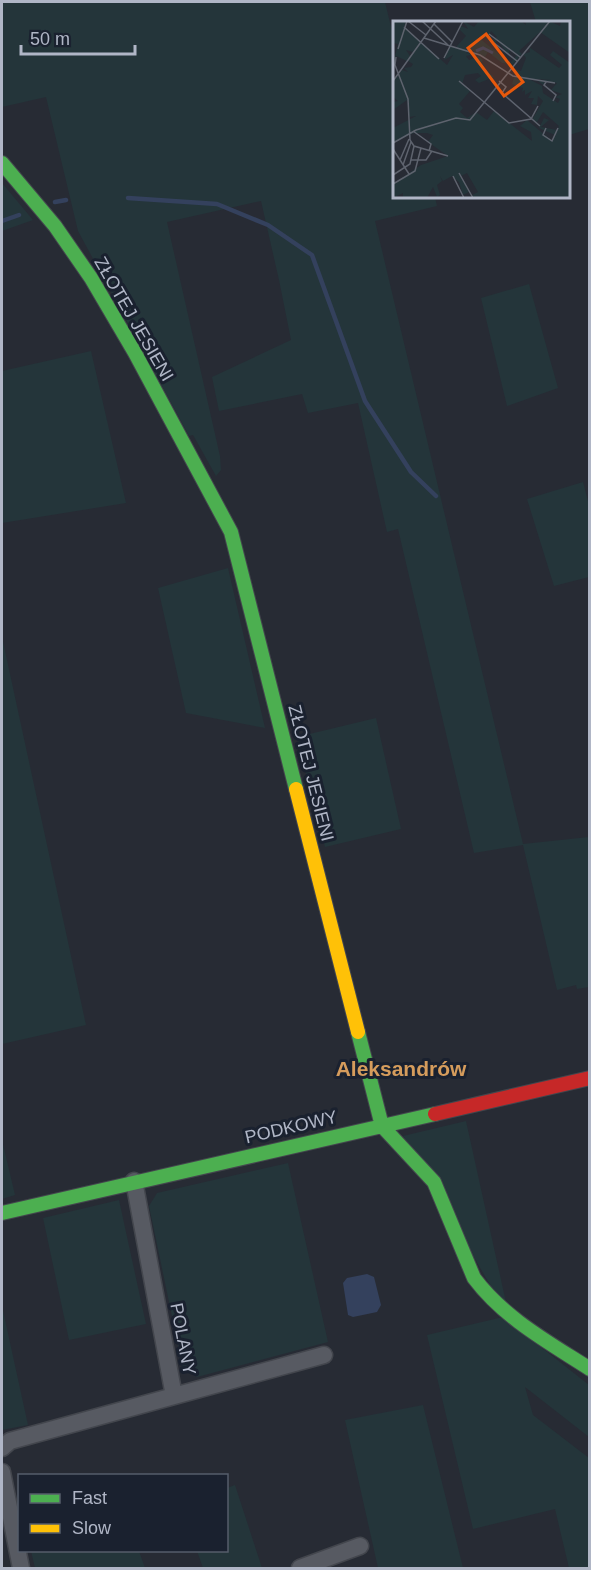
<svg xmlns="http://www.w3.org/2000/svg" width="591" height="1570" viewBox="0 0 591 1570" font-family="Arial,sans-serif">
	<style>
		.green { fill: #24353a }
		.water { fill: #34415d }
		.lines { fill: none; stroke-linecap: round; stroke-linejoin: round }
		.stream { stroke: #34415d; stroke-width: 4.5 }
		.street-casing { stroke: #43464d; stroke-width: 19 }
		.fast-casing { stroke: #43464d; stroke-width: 16 }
		.slow-casing { stroke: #43464d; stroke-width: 16 }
		.jam-casing { stroke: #43464d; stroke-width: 16 }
		.street { stroke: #575a62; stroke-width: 16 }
		.fast { stroke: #4caf50; stroke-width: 14 }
		.slow { stroke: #ffc107; stroke-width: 14 }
		.jam { stroke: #c62828; stroke-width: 14 }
		.labels { text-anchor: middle; stroke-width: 6; stroke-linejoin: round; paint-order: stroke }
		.street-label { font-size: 18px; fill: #b0b6c6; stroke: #1a212f }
		.quarter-label { font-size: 21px; font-weight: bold; fill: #d59c5c; stroke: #1a212f }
		.inset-river { fill: none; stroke: #34415d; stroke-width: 3 }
		.inset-road { fill: none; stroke: #5e636e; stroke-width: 1.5 }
		.view { fill: #e8590c; fill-opacity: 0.15; stroke: #e8590c; stroke-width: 3 }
		.inset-edge { fill: none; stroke: #b0b6c6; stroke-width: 3 }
	</style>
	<rect width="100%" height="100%" fill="#272b34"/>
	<path class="green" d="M2,2h383l9,37v157l41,1 2,9 -62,15 148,623 66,-7v150l-12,2 -1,-4 -19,5 -34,-145 -49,8 -76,-324 -11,3 -29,-129 -50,10 -6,-19 -83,17 -7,-34 79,-37 -12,-60 -18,-79 -94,21 53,234 1,14 -5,6 -23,-41 -4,1 -111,-205 -32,-134 -44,10z
		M530,2h59v127l-20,6 -1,-113h-32z
		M2,183l31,37 -31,11z
		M529,284l29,104 -51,18 -26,-108z
		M91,351l35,152 -124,20v-152z
		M583,482l6,23v72l-35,9 -27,-87z
		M228,568l37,160 -79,-15 -28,-125z
		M2,637l84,388 -84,19z
		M376,718l25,111 -76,18 -28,-110z
		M466,1121l41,186 -11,-12 -93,-159z
		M2,1140l13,55 -13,4z
		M288,1163l40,179 -131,35 -14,-8 -34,-163 8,-13z
		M119,1200l27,124 -77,16 -26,-122z
		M2,1306l26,119 -26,5z
		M503,1317l86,68v52l-64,-50 8,28 56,43v110h-20l-14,-59 -82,20 -46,-194z
		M423,1405l40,163h-85l-33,-148z
		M235,1485l27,83h-59l-6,-17 29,-1 1,-62z
		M31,1551h108l6,17h-110z"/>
	<path class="water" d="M367,1274l7,3 7,28 -4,7 -24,5 -5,-2 -5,-32 4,-5z"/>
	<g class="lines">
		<path class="stream" d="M128,198l89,6 51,21 44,30 53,146 46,71 25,24
			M55,202l11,-2
			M2,221l17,-6"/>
		<defs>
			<path id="street" d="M174,1396l150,-41
				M2,1448l8,-7 164,-45 -40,-215
				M2,1472l19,96
				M300,1568l60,-22"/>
			<path id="fast" d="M2,163l53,63 36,52 44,75 96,179 65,257
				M358,1032l24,94 52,56 40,96c30,40 74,64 116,91
				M2,1213l433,-99"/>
			<path id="slow" d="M296,789l62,243"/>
			<path id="jam" d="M435,1114l155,-36"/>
		</defs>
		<use href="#street" class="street-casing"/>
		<use href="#fast" class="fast-casing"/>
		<use href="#slow" class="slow-casing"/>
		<use href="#jam" class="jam-casing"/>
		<use href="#street" class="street"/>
		<use href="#fast" class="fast"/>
		<use href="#slow" class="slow"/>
		<use href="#jam" class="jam"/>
	</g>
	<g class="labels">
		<g class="street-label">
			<text transform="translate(134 319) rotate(60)" y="6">ZŁOTEJ JESIENI</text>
			<text transform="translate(311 773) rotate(76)" y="6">ZŁOTEJ JESIENI</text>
			<text transform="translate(291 1127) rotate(-13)" y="6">PODKOWY</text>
			<text transform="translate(183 1339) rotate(79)" y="6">POLANY</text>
		</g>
		<g class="quarter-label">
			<text x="401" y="1076">Aleksandrów</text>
		</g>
	</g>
	<g transform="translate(393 21)">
		<rect width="177" height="177" fill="#272b34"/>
		<path d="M0,0h13l-2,6 16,15 -7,10 -7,-2 4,6 -3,5 -11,-5 -3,8 5,-20 -5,-1zM70,0l11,6 5,-6h42l5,4 -1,-4h24l11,5 1,-5h9v32l-30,-21 -21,19 3,3 -9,10 -11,-1 -14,-11 -3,5 -14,-7 -5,3 8,1 -8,2 3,4 10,-4 4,4 -3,5 14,12 -15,6 -4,-3 6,-4 -3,-3 -13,2 -3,9 8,7 -11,13 4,4 -3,4 7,6 9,-6 11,8 7,-9 38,30 -1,-9 -11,-6 7,-6 25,21 3,-6 -16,-7 5,-10 5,2 -8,7 16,3 2,-4 -16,-14 -6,10 -5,-2 11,-19 -5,-5 -1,9 -6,-1 3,-6h-6l4,-7 -7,4v-5l-3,2 1,-4 -11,-4 2,-7 7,-1 -10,-8 10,3 5,-13 -3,-4 7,-2 -1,-5 30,21 3,-3 -12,-10 3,-4 17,12v135h-96l-2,-3 6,-3 -11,-19 -6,3 8,16 -6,3 -4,-13 -7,-6 -9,5 -3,-5 2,5 -5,4 3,10 -3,2 -4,-10 -6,11h-24v-5l-10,5v-14l28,-19 27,-9 -20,-14 5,-7 -6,-2h-13l-21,9v-14l23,-12 -7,1 -2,-17 -14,10v-8l5,-1 -5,-4v-15l9,-12 6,2 -4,-4 7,-1 2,-3 -5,-3 13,-19 26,23 6,-10 -9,5 6,-13h6l10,-11 -7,-7 2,-3 7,3zM98,10l6,6 -6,3 4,4 2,-4 11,14 2,-4 7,5 -7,8 -32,-26 10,1zM136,58h22l-14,1 6,5 2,-4 12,2 -6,7 11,4 -7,3 5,2 -2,4 -15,-10 -1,-7z" fill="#24353a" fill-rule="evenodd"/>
		<path class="inset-river" d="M83,30l7,-3 10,5"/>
		<path class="inset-road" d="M15,0l18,14M29,0l26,24M41,3l18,18M11,6l35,32M96,13l31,23M31,17l56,17 33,21 42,7M101,22l23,18M5,28l9,-28M3,36l-1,8 13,34 2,41M51,37l19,-37M0,60l43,-60M66,60l50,42 22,-4 7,-13M106,60l7,6 -4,6 38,33M153,61l-2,3 12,10 -3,6M153,107l-3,7 9,6 6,-13M20,110l18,13 -2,7M17,119l4,6 34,10M0,122l23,-13 40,-12 14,2 80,-99M0,128l16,25M7,139l9,-21M18,139h15l6,-9M10,144l8,-23M66,152l14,25M0,154l17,-11 4,-18M60,155l11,22M0,163l22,-13 6,-23"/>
		<path class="view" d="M93,13l37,48 -19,14 -36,-48z"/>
		<rect width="177" height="177" class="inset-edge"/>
	</g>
	<rect width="591" height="1570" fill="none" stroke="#b0b6c6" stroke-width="6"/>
	<rect x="18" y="1474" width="210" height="78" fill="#1a212f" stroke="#565d6b" stroke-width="1.5"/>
	<rect x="30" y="1494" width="30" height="9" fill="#4caf50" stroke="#565d6b" stroke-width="1.5"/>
	<text x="72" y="1504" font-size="18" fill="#b0b6c6">Fast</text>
	<rect x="30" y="1524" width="30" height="9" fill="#ffc107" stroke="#565d6b" stroke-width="1.5"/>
	<text x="72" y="1534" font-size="18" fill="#b0b6c6">Slow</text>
	<path d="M21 45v9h114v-9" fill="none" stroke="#b0b6c6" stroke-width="3"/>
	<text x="30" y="45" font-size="18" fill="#b0b6c6" stroke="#1a212f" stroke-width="4.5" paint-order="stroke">50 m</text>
</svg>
